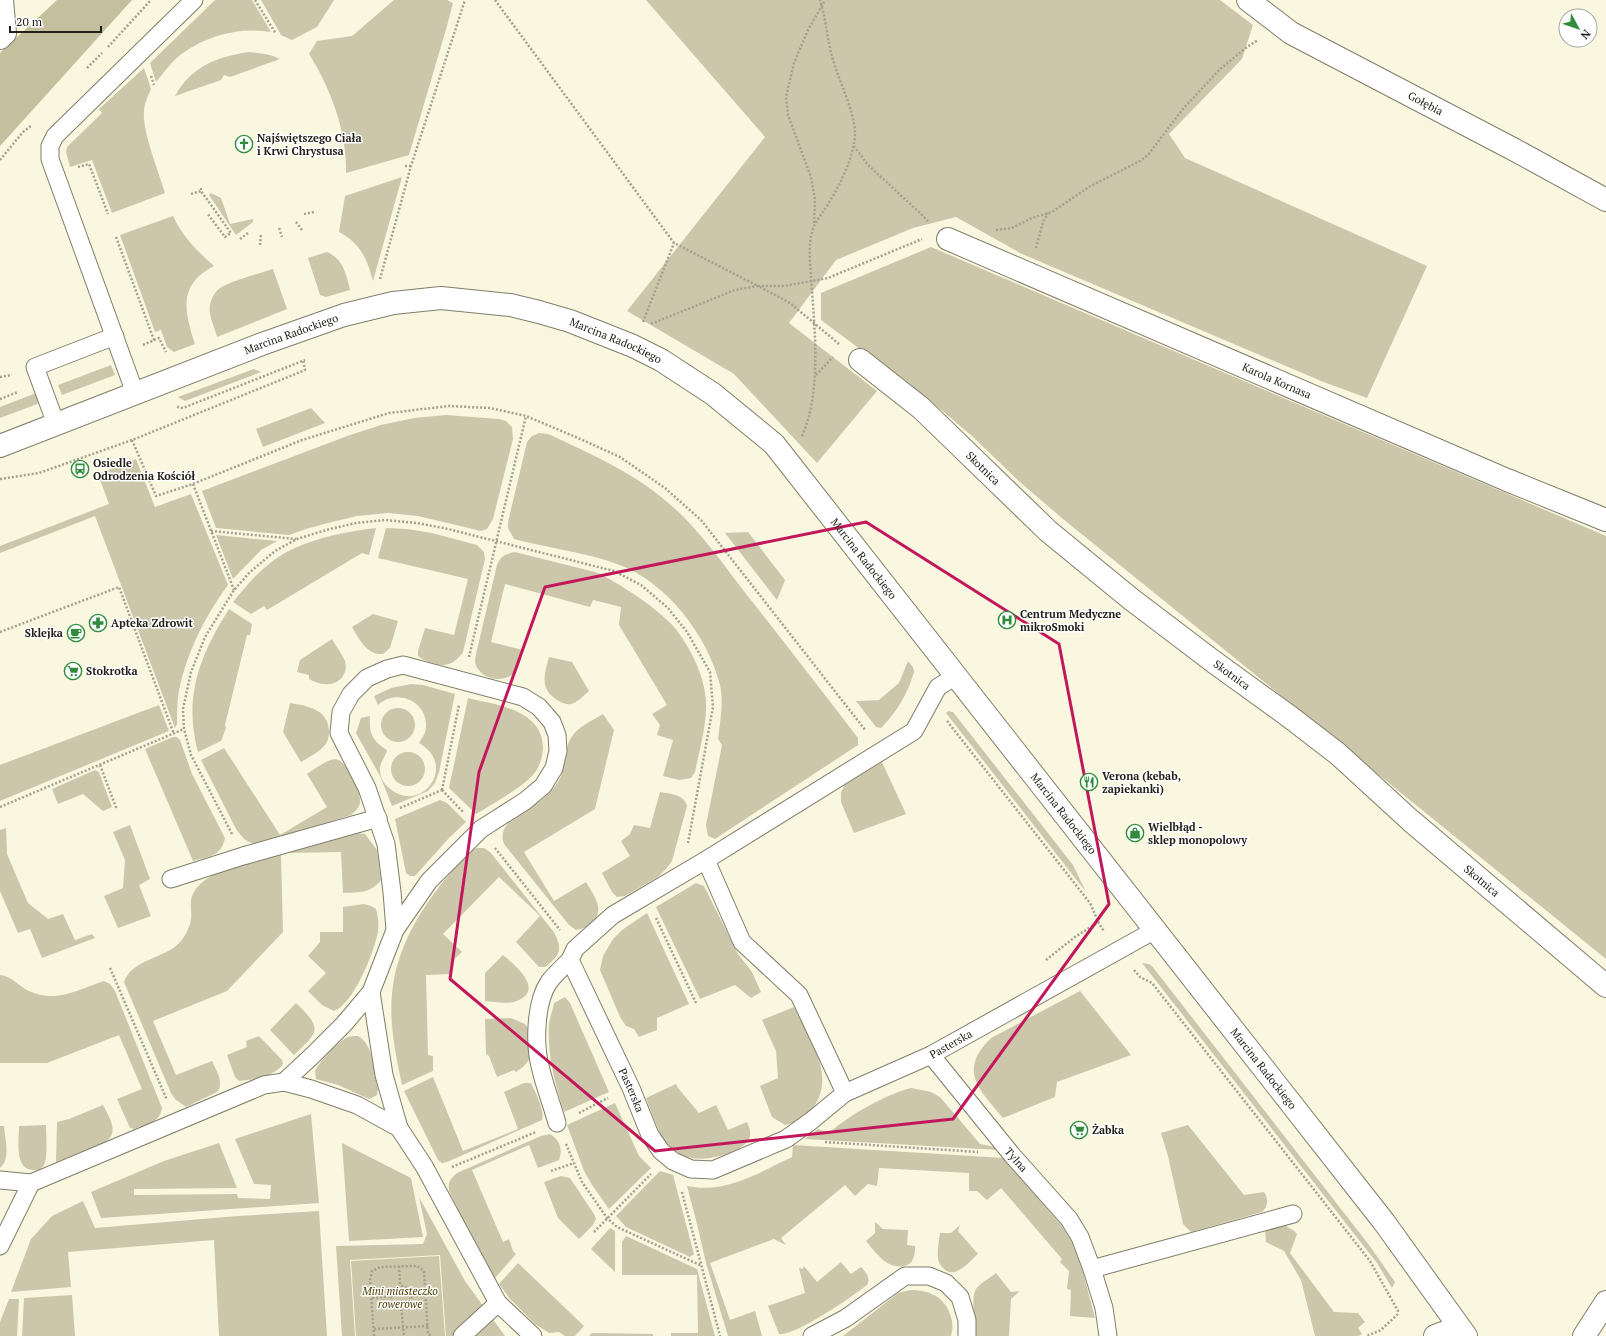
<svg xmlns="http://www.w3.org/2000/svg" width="1606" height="1336" viewBox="0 0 1606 1336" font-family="'PT Serif',serif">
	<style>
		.green { fill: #ccc7ab }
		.forest { fill: #c4bf9d }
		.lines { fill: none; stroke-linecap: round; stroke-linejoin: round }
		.lane-casing { stroke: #817d69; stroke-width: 19 }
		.street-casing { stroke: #817d69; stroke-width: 24 }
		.secondary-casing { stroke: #817d69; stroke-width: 24 }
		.path { stroke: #a2a08f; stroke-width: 2.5; stroke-dasharray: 2 2; stroke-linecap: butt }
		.lane { stroke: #fff; stroke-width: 17 }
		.street { stroke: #fff; stroke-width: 22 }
		.secondary { stroke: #fff; stroke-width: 22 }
		.marked { fill: none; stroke: #c2185b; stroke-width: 3; stroke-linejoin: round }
		.labels { text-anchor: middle; stroke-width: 3; stroke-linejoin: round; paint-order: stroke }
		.street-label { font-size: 11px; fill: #222119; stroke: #fff }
		.poi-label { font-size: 11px; font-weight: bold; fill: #222119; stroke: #fff; text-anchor: start }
		.park-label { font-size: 11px; font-style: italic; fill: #4a4001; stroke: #fff }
	</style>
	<rect width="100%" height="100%" fill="#faf7e0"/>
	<path class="green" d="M215,0h37l19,32c-31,-5 -62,3 -88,21 -10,7 -19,19 -27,29l-6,-19z
		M261,0h73l-17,27 -25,13 -11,-5z
		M394,0h53l6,3 -6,23 -38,129 -63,18c1,-41 -15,-84 -37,-119l8,-13 35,-5z
		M646,0h574l33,25 -11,34 -73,75 16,24 242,108 -60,132 -46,-17 -299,-127 -66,-37 -43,11 -77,32 -47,63 88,68 -60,72 -83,-89 -107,-63 138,-174z
		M248,52c11,1 22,2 32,7l-50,18 -6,-2 -3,5 -46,16c16,-29 41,-39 73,-44z
		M144,68l7,21c-3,7 -7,15 -7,23 -2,19 15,61 21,81l-53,20 -20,-53 -22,7 -4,-15 1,-5 35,-34 -3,-4z
		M402,177l-29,104c-6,-23 -13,-38 -34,-49l6,-36z
		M211,193l10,5 9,26 23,-5v3l-17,13 -27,-40z
		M173,216c10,21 24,35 41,50 -36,19 -30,44 -19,78l-21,8 -7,-5 -6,-17 -6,2 -35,-97z
		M931,247l675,289v423l-543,-440 -42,-36 -48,-46 -29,-25 -123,-92v-27z
		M327,252c16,7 19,21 23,38l-24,7 -6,-2 -12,-37z
		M273,269l14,40 -70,28c-2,-8 -6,-16 -7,-24 -2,-8 3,-20 10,-25 13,-8 38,-14 53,-19z
		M111,365l4,10 -53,20 -4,-10z
		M254,369l7,3 -76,29 -7,-4z
		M36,393l4,10 -40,15v-11z
		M311,408l14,15 -62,24 -7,-18z
		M446,415l53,4 7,2 6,6 1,12 -20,80 -6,10 -6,2 -63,-15 -30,-3 -31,3 -29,7 -22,6 -17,6 -73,-7 -14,-37 148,-56 31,-10 33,-7z
		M539,433l9,1c41,19 83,37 118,67 32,26 56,62 81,94 37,47 74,95 111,143v7l-143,94 -7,-3 -2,-11 16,-80 -4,-6c2,-18 6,-36 2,-54 -12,-49 -54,-104 -103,-121 -33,-12 -69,-16 -103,-25l-6,-11v-6l19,-80 5,-6z
		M136,459l19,48 36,-13 37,91c-23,31 -41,67 -49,105 -2,11 -2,23 -2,34l-2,4 -80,-212 -95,37v-7l109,-42 -11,-30z
		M376,528l-7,27 -7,-2 -95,57 -3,-4 -13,8 -18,-12c12,-15 25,-30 41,-42 28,-20 68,-28 102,-32z
		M386,528l21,1 25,4 45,12 7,7 1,7 -22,93c-8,11 -16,16 -30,11 -6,-2 -10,-3 -15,-7v-5l7,-23 29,7 14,-56 -90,-21z
		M748,532l37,48 -8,20 -52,-67z
		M216,535l61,6 -16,9 -28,29z
		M515,552l80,20c22,9 70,41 83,60 16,22 30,52 28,79 -1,20 -7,41 -11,61l-4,6 -12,2 -16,-4 10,-36 -16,-5 3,-10 -8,-11 15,-9 -48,-80 2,-18 -28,-7 -3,7 -85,-23 -14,58 32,8c-2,8 -3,17 -9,23 -10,10 -29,7 -36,-4 -4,-5 -3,-10 -2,-15l21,-89c4,-9 8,-11 18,-13z
		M229,609l23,15 -2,11h-3l-22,90 1,3 -5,13 -23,11c-15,-55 2,-97 31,-143z
		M373,614l25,7 -8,27 -7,6c-17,1 -23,-14 -31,-27z
		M332,639c4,7 10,15 13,22 4,14 -8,25 -21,23 -5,0 -11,-3 -15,-5v-4l-12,-3 3,-12z
		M549,657l23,5 17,29c-5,4 -12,12 -18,13 -4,1 -9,-1 -12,-3 -20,-11 -15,-26 -10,-44z
		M908,661c2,3 6,6 6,11 -1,4 -3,8 -4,12 -7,17 -16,31 -29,44l-5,-1 -20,-26 23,-1 20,-17z
		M411,684l12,1 32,9 -16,78 -4,11 -7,8 -36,15 -11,-28 -25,-45 5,-15 9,-2c-1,18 2,24 17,34 -1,6 -6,11 -7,17 -1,7 3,16 8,20 32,30 71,-21 31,-44 3,-5 7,-10 7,-17 1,-25 -30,-38 -48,-21l-4,-9 17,-8z
		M468,698c28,7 74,11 75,49 0,10 -4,22 -11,29 -14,14 -38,27 -56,38l-27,-26z
		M290,703c18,3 38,6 39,28 0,6 -1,11 -5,15 -6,7 -15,11 -23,16l-18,-30z
		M159,705l10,26 -169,70v-36z
		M381 725a17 17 0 1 1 34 0a17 17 0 1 1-34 0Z
		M948,711l5,1 120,153 13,27 -140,-179z
		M603,714l11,16 -19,79 -71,43 30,49 32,-19c8,14 21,29 4,42 -5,4 -8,5 -14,6l-7,-5 -65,-81c-9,-25 28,-34 42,-48 7,-7 15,-16 17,-26 3,-10 2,-23 8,-32 7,-12 21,-17 32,-24z
		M173,737h4l3,3 12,34 33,64c-4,19 -16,18 -32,23l-48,-112z
		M224,748l56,87 47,-28 -20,-33c6,-4 21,-15 28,-15 12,1 25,30 25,41 1,6 -4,11 -9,15l-94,29c-11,-1 -15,-7 -21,-15l-35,-69z
		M391 769a17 17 0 1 1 34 0a17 17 0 1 1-34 0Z
		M882,762l24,52 -52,19 -13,-31v-10l4,-7z
		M95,770l4,2 13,35 -9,4 -20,-17 -25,10 -6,-15z
		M660,792c10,2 24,2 27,14l-15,55 -6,8 -8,8 -33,19 -8,1 -5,-5 -10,-19 28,-17 -9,-15 9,-7 4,-9 16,3z
		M440,800l7,3 19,19 -17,16 -34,38h-5l-4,-3 -11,-54z
		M130,825l20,54 -11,6 12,31 -33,12 -14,-32 19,-8 2,-28 -12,-28z
		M6,828l1,26 21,49 20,16 15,-5 12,26 17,-6 3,4 -53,20 -12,-29 -12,4 -18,-42v-61z
		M356,833l9,1 12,16 4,30c-11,14 -22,12 -38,13l-2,-41 -54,1z
		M477,848h7l7,5 62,78c10,17 8,24 -8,36h-6l-23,-25 24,-26 -41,-39 -56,57 19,18 -10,9 -1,13 -25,1 2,80 5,1v15l-31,14c-6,-29 -13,-61 -10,-91 5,-56 41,-105 80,-144z
		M281,854l2,78 -56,59 -74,30 23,54 36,-14c4,9 13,22 5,31l-31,15 -11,-8 -4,-6 -47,-111c8,-22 37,-23 53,-37 7,-6 13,-17 14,-26 1,-6 -1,-13 0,-19 5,-30 66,-39 90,-46z
		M696,883l8,3 34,68 14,18 9,20 -10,6 -16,-13 -35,14 -44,-92z
		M364,904l7,2 5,3c2,8 3,14 2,22 -3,20 -25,74 -44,80l-12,-6 -14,-14 18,-18 -18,-17 12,-14v-10h23v-25z
		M647,913l42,91 -32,14v12l-18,7 -5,-8 -8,-3 -6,-9 -20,-47 3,-14 10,-17 9,-9z
		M503,955c11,9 41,33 16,45 -9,5 -24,2 -34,1v-28z
		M1142,963l7,1 3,2 217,279 26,37 -3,6 -15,-25 -15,-19z
		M0,975c12,1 18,11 29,16 27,13 50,-2 75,-10l6,3 5,7 47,117c-2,15 -16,16 -28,21l-4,-1 -13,-29 25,-10 -23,-54 -72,28h-47z
		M1080,991l51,64 -74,27 -2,15 -52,21c-23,-28 -46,-47 -12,-80z
		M565,997l5,6 39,89 -45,20c-9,-28 -17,-58 -15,-88 1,-7 4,-14 5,-21z
		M296,1003c26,25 24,28 -2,52l-24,-25z
		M794,1007c15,30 43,69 19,101 -8,9 -16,15 -28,17l-13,-8 -12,-31 18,-8 -2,-27 -14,-31z
		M511,1018l14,6 4,6v30l-6,7 -7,5 -2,-2 -17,7 -8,-21 -3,-2 -1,-35z
		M259,1036l23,24 1,4c-8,12 -30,16 -44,17l-4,-4 -8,-22 20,-8 -1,-6z
		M358,1036c16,8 16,37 20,53l-1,6 -8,4 -31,-14 -22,-6 -1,-8c6,-11 22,-29 33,-34 3,-1 7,-1 10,-1z
		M433,1077l30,74 55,-22 -14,-37 20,-9h7c4,8 14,28 11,37l-95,42 -5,1 -4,-3 -34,-69z
		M676,1084l2,4 21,25 17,-8 12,25 19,-8c2,5 5,11 2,17 -4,7 -11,10 -17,13 -23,9 -50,12 -67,-11 -7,-9 -14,-31 -19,-43z
		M911,1088l20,4 9,5 40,47 15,3 4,3 -194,-11 13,-10 11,4c19,-17 57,-39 82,-45z
		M615,1103l24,53 12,12 -42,41 -17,-24 -8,-14 -17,-46z
		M103,1105c6,12 16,26 4,36l-51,21 1,-40 12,-3z
		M311,1114l8,89 -218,15 -10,-26 73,-31 55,-18 18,45 -103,1v6l103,-1 1,4 32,1 1,-14 -17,-1 -19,-45z
		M46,1125c0,10 2,32 -2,40 -2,3 -6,6 -11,5 -19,0 -14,-31 -14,-44z
		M1188,1125l56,70 20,-3c5,7 4,14 -2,20l-71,20 -8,-8 -15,-68 -7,-23z
		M0,1126h4c1,14 7,32 -4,42z
		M550,1134c10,6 13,15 9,26l-21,8 -9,-23 -57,25 31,72 6,-3 4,12 3,3 -21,24 -12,-17 -34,-70c-1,-9 1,-12 8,-18l84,-37z
		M342,1143l69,35 12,59 -74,4z
		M793,1145l211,13 58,68 11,18 10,28 12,46 -25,-2 1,-26 -4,-1 2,-18 -9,-9 2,-3 -61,-71 -14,12 -10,-9h-8v-18l-90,-5 -2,18 -9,-2 -13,12 -10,-11 -64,53 5,7 -12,-6 -64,24 20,57 25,-9 7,25h-34l-22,-73 -9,-39 -10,-38c39,8 71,-13 105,-29z
		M660,1171l13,4 21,79 -4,3 -64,-30 -10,-11z
		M561,1176l9,2 24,36 2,5 -3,6 -14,14 -21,-21 -14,-36z
		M419,1197l46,84 40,55h-59l-6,-81 -90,5 5,76h-13l-6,-90 87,-2 4,-10z
		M83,1201l12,27 143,-12 81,-5 8,125h-108l-5,-96 -146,12 3,35 -60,5 20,-53 21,-23z
		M875,1222l8,7 25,1 -1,15 8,1c0,4 0,9 -2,13 -1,3 -3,5 -6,6 -18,7 -31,-12 -41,-24l9,-8z
		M960,1225l-2,6 20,23c-8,7 -23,26 -34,15 -3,-3 -6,-7 -6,-11 -1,-8 1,-18 2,-25h11z
		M1286,1226l7,4 4,4 -7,19 44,59 24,1 7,9 -7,6 4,6 -4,2h-43l-14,-56 -17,-29 -18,-9 -1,-12z
		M610,1228l5,3v41l-24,-23z
		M626,1236l71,33 18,67h-44v-3h27l-1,-58h-75v-33z
		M439,1256l6,80h-89l-5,-75z
		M841,1262l10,12 10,-7c5,6 10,10 6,18 -14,11 -71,51 -88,49l-11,-28 37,-13 -6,-25 4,1 1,-3 13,16z
		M518,1263l66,63 -9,10h-10l-6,-4 -10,1 -14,-9 -25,-25 -11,-15z
		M996,1273l15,19 9,-1 -9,8 -2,37h-34c1,-13 -5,-38 1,-47 4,-6 14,-11 20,-16z
		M910,1290c18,0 34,6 40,24 3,8 3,14 1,22h-108l55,-43z
		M72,1295l3,41h-53l2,-38z
		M9,1299h10l-2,37h-17v-14z
		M592,1333l61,1v2h-64z"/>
	<path class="forest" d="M57,0h75l-132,146v-93z"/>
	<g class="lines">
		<defs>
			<g id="lane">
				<path d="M135,393l-85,-234v-13l5,-10 139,-136"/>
				<path d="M56,424l-21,-57 80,-31"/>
				<path id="s1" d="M956,676l-18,11 -24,44 -208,129 -93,55 -38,34 -5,11 61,128 19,47 11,16 12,10 18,8 22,1 73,-31 25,-18 34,-28 86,-38 224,-125"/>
				<path d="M706,860l36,82 57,53 46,98"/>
				<path d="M171,879l72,-23 135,-38"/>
				<path d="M371,992l13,83 15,53"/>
				<path id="s2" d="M931,1055l81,100 57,64 11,18 12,32 12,39 4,28"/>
				<path d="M284,1082l29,-27 31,-31 27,-32 24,-62 34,-49 52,-52 44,-28 18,-15 11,-18 4,-17 -1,-16 -5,-13 -13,-15 -16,-10 -120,-32 -16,4 -20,9 -16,16 -10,18 -2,21 28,55 19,56 6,48 3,38"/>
				<path d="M557,1123c-5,-18 -12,-36 -16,-53 -7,-24 -6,-68 8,-88 6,-8 14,-15 21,-22"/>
				<path d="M0,1180l31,3 233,-98 20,-3 27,7 46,16 42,23 25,38 74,137 35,33"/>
				<path d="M0,1246l31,-63"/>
				<path d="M1092,1269l201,-55"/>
				<path d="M462,1336l36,-33"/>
				<path d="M812,1336l34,-18 59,-42h24l17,7 14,14 7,23v16"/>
			</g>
			<g id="street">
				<path id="s3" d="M1248,0l43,33 222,116 93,51"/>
				<path d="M0,38l5,-5 -3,-33"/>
				<path id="s4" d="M948,239l559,241 99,40"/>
				<path id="s5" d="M860,360l61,48 127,123 83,68 83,63 76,55 48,37 72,66 196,166"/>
				<path d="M1435,1336l24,-9"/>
				<path d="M1584,1336l22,-34"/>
			</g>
			<g id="secondary">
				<path id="s6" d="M0,446l262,-102 82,-29 49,-12 48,-5 69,7 29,7 31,9 63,25 28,14 52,34 61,50 610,778 82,114"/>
			</g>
		</defs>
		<use href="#lane" class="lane-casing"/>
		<use href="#street" class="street-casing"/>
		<use href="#secondary" class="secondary-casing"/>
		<path class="path" d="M255,0l21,34
			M495,0l179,243 84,43 -23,4 -84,34
			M108,47l43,-47
			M87,68l15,-15
			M151,76l3,9
			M854,146l14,19 53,49 7,7
			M0,160l23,-28 9,-7
			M405,166h6
			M78,167l11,-3 19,50
			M201,188v3l30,42 -6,4 -18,-24
			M191,194l10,-3
			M304,214l10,-2
			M296,222l6,8
			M814,223l1,-23 -4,-23 -23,-62 -2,-18 8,-34 14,-33 17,-30
			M279,228l3,9
			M996,230l16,-2 20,-10 20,-6 37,-25 51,-26 8,-6 34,-45 38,-41 27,-22 11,-7
			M116,237l38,103
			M240,239l8,-6
			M260,245l1,-11
			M1036,248l7,-26 5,-9
			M380,279l31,-113 54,-166
			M643,322l31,-79
			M839,344l-49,-41 -32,-17h26l44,-8 94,-39
			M143,345l16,-7 7,14
			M816,375l17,-18
			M0,377l12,-2
			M0,399l18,-7
			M177,407l6,1 122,-48
			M802,436c19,-42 13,-101 10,-146 -1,-18 -4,-37 -1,-54 3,-15 10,-19 17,-32 12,-18 26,-48 27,-70 0,-23 -17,-54 -23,-78 -5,-18 -6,-37 -12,-56
			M132,440l24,56 37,-12 109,-44 87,-27 60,-7 41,2 36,8 52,22 42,19 45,31 36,32 165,211
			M0,479l39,-6 93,-33 173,-70 -2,-11
			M193,484l41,106
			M211,531l85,8
			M0,632l119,-45 55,147
			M469,657l57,-241
			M947,721l143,182c5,10 7,19 14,28
			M100,765l17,45
			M442,790l17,-85
			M442,790l22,23
			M0,807l184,-78
			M400,808l42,-18
			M232,834l-41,-79 -7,-26 -1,-20 8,-37 14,-35 29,-47 15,-17 26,-22 22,-12 29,-9 30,-7 29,-3 32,3 31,6 166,42 27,14 27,23 19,24 23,40 3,35 -25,136
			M495,848l65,82
			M656,918l40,85
			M1046,960l29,-23 22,-14
			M110,968l57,132
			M1134,970l6,7 12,6 218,278 28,50 -1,4 -16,15 -14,6
			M579,1113l29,-15
			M825,1142l153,10
			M566,1144l16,38 25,36 10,9 85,39
			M452,1167l84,-35
			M551,1171l23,-8
			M682,1192l38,144
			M594,1232l57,-58
			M399,1266l1,20
			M391 1296a10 10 0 1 1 20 0a10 10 0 1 1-20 0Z
			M372,1298l19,-2
			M401,1305l3,31
			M374,1329l54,-3
			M374,1336l-4,-56 2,-9 8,-4 32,-1h5l7,5 4,63 4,2"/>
		<use href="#lane" class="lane"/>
		<use href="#street" class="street"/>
		<use href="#secondary" class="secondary"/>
	</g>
	<path class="marked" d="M866,522l193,122 50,260 -156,215 -298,32 -205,-172 29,-207 66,-185z"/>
	<defs>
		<symbol id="church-ring" viewBox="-11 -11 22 22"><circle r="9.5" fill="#fff" stroke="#308b3c" stroke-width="1.5"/><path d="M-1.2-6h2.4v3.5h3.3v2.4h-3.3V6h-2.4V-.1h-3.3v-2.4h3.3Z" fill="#308b3c"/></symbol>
		<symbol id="bus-ring" viewBox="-11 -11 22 22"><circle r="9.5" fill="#fff" stroke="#308b3c" stroke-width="1.5"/><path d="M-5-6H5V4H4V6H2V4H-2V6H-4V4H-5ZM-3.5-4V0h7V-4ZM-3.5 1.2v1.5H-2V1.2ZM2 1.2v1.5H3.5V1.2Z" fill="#308b3c"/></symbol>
		<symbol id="hospital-ring" viewBox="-11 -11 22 22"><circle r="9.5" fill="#fff" stroke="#308b3c" stroke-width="1.5"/><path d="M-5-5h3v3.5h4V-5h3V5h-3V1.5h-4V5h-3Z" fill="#308b3c"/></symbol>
		<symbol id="pharmacy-ring" viewBox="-11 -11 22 22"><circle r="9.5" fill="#fff" stroke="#308b3c" stroke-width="1.5"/><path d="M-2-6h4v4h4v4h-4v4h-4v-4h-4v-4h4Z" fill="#308b3c"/></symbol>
		<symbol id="cafe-ring" viewBox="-11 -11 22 22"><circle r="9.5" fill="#fff" stroke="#308b3c" stroke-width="1.5"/><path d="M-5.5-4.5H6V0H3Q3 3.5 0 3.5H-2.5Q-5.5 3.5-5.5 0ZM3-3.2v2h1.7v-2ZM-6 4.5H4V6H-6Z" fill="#308b3c"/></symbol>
		<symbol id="supermarket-ring" viewBox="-11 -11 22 22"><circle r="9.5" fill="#fff" stroke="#308b3c" stroke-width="1.5"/><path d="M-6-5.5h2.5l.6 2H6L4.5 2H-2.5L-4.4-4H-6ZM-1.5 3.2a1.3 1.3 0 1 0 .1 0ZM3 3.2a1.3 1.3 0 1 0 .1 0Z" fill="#308b3c"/></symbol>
		<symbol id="restaurant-ring" viewBox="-11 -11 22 22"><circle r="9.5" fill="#fff" stroke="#308b3c" stroke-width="1.5"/><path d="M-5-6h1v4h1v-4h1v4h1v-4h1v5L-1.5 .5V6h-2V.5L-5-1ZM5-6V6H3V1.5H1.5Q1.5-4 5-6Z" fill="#308b3c"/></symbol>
		<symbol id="shop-ring" viewBox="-11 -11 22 22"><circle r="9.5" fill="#fff" stroke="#308b3c" stroke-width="1.5"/><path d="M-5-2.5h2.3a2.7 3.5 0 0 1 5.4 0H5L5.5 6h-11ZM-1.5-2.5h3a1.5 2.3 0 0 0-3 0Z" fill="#308b3c"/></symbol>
	</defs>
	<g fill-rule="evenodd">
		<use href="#church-ring" x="234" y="134" width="20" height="20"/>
		<use href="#bus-ring" x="70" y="459" width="20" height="20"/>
		<use href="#hospital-ring" x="997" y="610" width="20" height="20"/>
		<use href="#pharmacy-ring" x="88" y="613" width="20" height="20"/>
		<use href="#cafe-ring" x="66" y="623" width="20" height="20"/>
		<use href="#supermarket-ring" x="63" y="661" width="20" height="20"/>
		<use href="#restaurant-ring" x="1079" y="772" width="20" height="20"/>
		<use href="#shop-ring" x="1125" y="823" width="20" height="20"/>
		<use href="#supermarket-ring" x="1069" y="1120" width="20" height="20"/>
	</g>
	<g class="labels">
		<g class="street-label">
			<text dy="4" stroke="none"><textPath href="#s3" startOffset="206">Gołębia</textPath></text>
			<text dy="4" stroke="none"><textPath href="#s6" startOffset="312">Marcina Radockiego</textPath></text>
			<text dy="4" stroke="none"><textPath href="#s6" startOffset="648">Marcina Radockiego</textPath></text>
			<text dy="4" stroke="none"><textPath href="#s4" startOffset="358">Karola Kornasa</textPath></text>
			<text dy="4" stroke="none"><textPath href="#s5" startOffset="164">Skotnica</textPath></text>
			<text dy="4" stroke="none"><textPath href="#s6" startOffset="984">Marcina Radockiego</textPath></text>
			<text dy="4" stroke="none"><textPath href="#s5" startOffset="488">Skotnica</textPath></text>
			<text dy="4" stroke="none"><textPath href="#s6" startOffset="1308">Marcina Radockiego</textPath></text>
			<text dy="4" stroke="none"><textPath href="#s5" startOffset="812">Skotnica</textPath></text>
			<text dy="4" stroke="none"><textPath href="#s1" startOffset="1027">Pasterska</textPath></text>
			<text dy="4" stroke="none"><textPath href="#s6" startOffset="1632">Marcina Radockiego</textPath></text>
			<text dy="4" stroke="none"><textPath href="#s1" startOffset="631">Pasterska</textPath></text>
			<text dy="4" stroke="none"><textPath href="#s2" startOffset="135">Tylna</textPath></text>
		</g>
		<g class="poi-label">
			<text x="257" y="142">Najświętszego Ciała<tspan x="257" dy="13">i Krwi Chrystusa</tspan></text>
			<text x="93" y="467">Osiedle<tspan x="93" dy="13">Odrodzenia Kościół</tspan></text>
			<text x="1020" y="618">Centrum Medyczne<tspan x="1020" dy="13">mikroSmoki</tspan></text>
			<text x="111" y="627">Apteka Zdrowit</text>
			<text x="63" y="637" text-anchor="end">Sklejka</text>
			<text x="86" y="675">Stokrotka</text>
			<text x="1102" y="780">Verona (kebab,<tspan x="1102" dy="13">zapiekanki)</tspan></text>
			<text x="1148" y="831">Wielbłąd -<tspan x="1148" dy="13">sklep monopolowy</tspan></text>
			<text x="1092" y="1134">Żabka</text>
		</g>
		<g class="park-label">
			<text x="400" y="1295">Mini miasteczko<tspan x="400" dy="13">rowerowe</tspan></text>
		</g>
	</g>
	<g transform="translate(1578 28) rotate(130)"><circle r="19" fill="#ffffff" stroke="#a7a6a3"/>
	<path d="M0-3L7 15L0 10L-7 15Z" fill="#308b3c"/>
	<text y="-6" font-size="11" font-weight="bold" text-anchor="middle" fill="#222119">N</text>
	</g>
	<path d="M10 26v6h91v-6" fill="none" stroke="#222119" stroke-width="2"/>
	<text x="16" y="26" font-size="12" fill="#222119" stroke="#ffffff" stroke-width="3" paint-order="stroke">20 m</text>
</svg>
